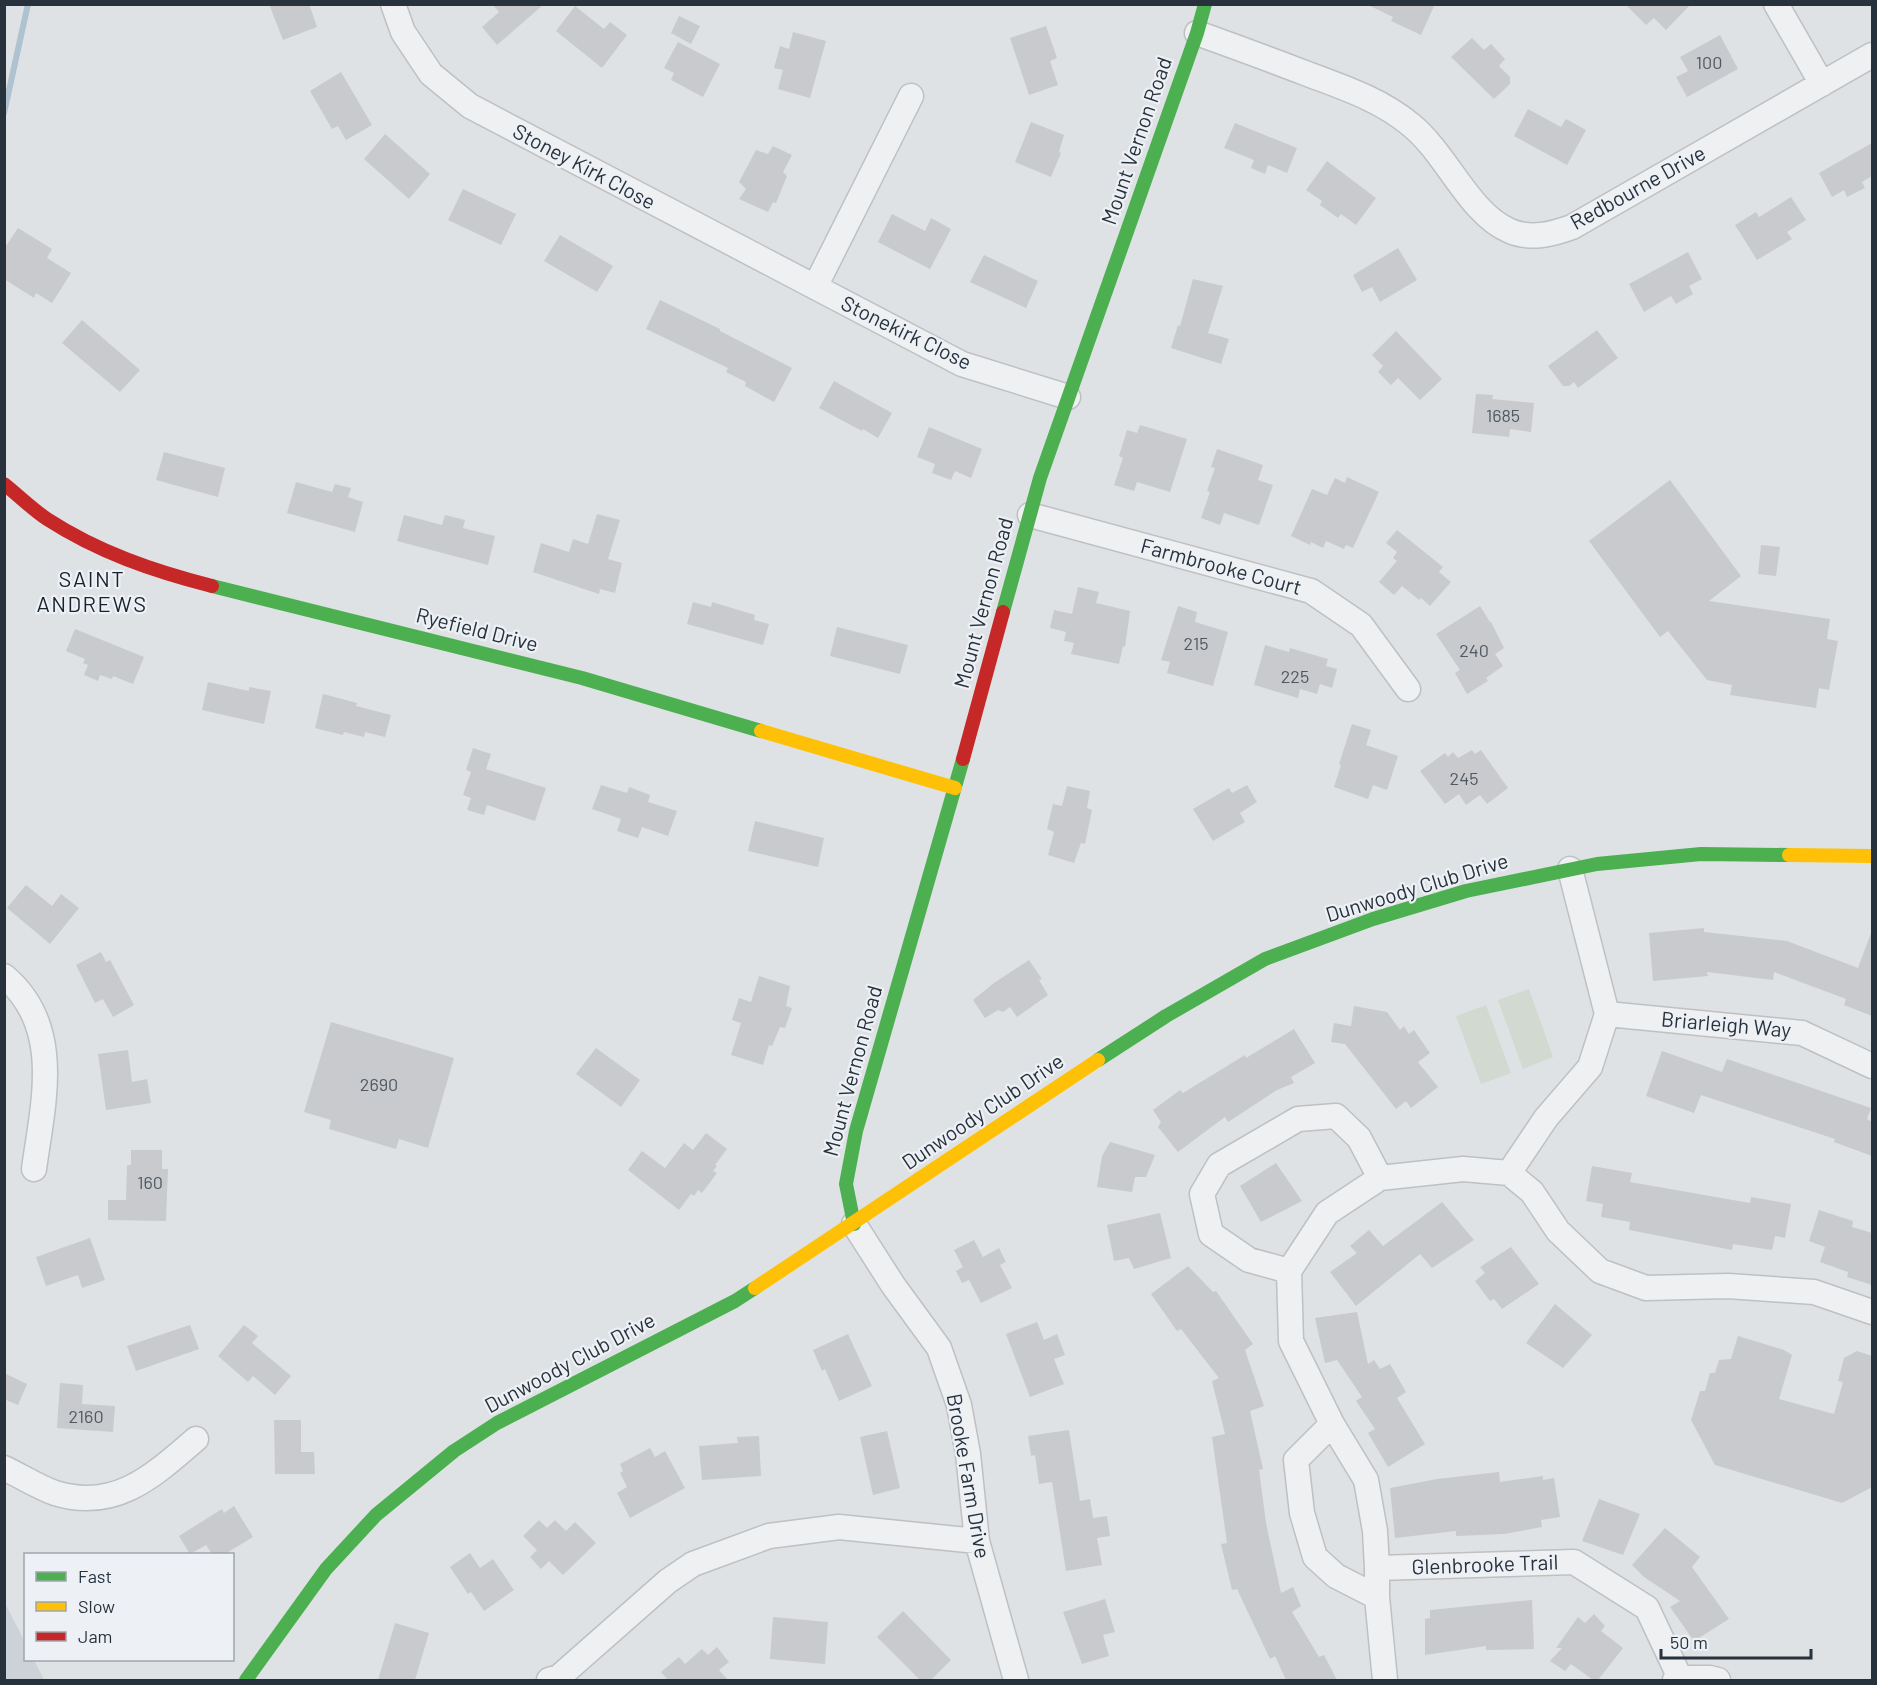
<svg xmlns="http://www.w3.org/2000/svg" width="1877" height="1685" viewBox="0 0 1877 1685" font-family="Barlow,sans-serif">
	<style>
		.built { fill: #cdd2d8 }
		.green { fill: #d1d9d0 }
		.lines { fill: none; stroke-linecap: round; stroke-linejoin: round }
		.stream { stroke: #aec2d0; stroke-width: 6 }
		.building { fill: #c8cacd }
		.street-casing { stroke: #bec0c3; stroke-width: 27 }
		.street { stroke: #eff0f1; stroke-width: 24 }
		.fast { stroke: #4caf50; stroke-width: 14 }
		.slow { stroke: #ffc107; stroke-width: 14 }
		.jam { stroke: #c62828; stroke-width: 14 }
		.labels { text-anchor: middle; stroke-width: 4.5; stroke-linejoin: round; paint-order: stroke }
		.number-label { font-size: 18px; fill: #505962 }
		.street-label { font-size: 21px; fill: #27323d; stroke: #edf1f5 }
		.neighbourhood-label { font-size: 22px; letter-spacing: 1.5px; fill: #19232e; stroke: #edf1f5 }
	</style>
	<rect width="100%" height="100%" fill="#dfe2e5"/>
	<path class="built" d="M4,1601l21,41 1,18h8l10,20h-39z"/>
	<path class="green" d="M1529,989l24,68 -30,12 -25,-69z
		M1486,1005l25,68 -30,11 -25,-68z"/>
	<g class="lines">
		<path class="stream" d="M4,113l24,-109"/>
	</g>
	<path class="building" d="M269,4h40l8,23 -34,13z
		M492,4h52l-47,41 -15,-18 17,-15z
		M1366,4h69l-14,31 -30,-14 2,-4z
		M1625,4h66l-25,26 -12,-12 -8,7z
		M575,6l29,23 6,-7 17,13 -25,33 -46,-37z
		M679,16l21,10 -9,18 -20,-11z
		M1046,26l11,32 -7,3 8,24 -29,10 -19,-57z
		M793,32l33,9 -16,57 -32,-9 5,-19 -9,-2 6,-22 9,3z
		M1720,35l18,34 -51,28 -11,-20 12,-6 -8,-14z
		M1472,38l12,12 7,-6 14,15 -6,7 11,11v7l-16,15 -43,-42z
		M678,42l42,22 -17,33 -32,-17 3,-7 -10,-5z
		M341,72l31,53 -26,15 -8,-14 -6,3 -22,-38z
		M1528,109l33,18 5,-8 20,11 -19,35 -53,-29z
		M1031,122l33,13 -5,17 2,1 -10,24 -36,-15z
		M1235,123l62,25 -10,25 -19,-8 -3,9 -14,-6 3,-8 -30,-12z
		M385,134l45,40 -21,25 -45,-40z
		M1872,143v33l-10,6 3,6 -18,9 -3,-7 -12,7 -13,-24z
		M773,146l19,9 -9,17 4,4 -11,27 -3,-1 -5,10 -29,-13 7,-10 -7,-7 17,-32 12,4z
		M1327,161l49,37 -20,27 -15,-11 -3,4 -18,-13 2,-4 -16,-11z
		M463,189l53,25 -15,31 -53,-25z
		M1791,197l15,23 -19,12 5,7 -35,21 -22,-35 21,-13 3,5z
		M892,214l33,17 6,-13 20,11 -21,40 -52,-27z
		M18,228l34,21 -5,9 24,15 -19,30 -16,-10 -2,5 -30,-19v-30z
		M560,235l53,31 -16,26 -53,-31z
		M1398,248l19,32 -37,22 -8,-15 -10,5 -9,-17z
		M1688,252l14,27 -13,7 4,8 -17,10 -5,-8 -27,16 -15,-28z
		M984,255l54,26 -12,27 -56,-26z
		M1193,279l30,7 -15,47 21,6 -8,25 -50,-16 7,-23 2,1z
		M660,300l60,29v2l72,37 -18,34 -29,-16 1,-4 -20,-10 2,-4 -82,-39z
		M82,320l58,50 -20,22 -58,-49z
		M1597,330l21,28 -40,30 -4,-6 -5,4h-6l-15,-20z
		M1396,331l46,48 -22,21 -22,-22 -7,7 -13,-13 5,-6 -11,-11z
		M834,381l58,32 -14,25 -15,-9 -1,2 -43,-23z
		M1476,394l17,1 -1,4 42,4 -3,29 -21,-3 -1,8 -37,-4z
		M1140,425l47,14 -17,53 -33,-10 -3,9 -20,-6 9,-27 -4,-2 8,-26 10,3z
		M929,427l53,22 -11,29 -16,-7 -4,9 -19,-7 3,-9 -18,-7z
		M1217,449l46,16 -5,15 15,5 -14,40 -35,-12 -4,12 -19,-7 9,-26 -3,-1 8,-23 -4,-1z
		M164,452l61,16 -7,29 -62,-17z
		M1347,477l32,15 -26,56 -7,-3 -2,4 -18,-8 -3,7 -12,-6 -1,3 -19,-9 21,-47 15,6 8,-17 10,5z
		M1670,480l71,96 -32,25 121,18 -3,20 11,2 -9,49 -10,-2 -3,20 -86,-13 2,-10 -25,-5 -39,-49 -8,6 -71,-96z
		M296,482l36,10 3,-8 16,4 -3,9 15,5 -8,30 -68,-19z
		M597,514l23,6 -12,39 14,4 -7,30 -15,-4 -1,5 -66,-22 8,-29 28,9 4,-13 15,5z
		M404,515l38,10 3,-10 20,5 -2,8 32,8 -7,29 -91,-24z
		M1397,530l46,37 -4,5 12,10 -21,24 -9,-8 -2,2 -17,-14 -8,9 -15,-13 18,-21 -4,-3 4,-6 -11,-9z
		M1761,545l19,2 -4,29 -18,-2z
		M1078,587l21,5 -3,11 34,8 -5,36 -2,-1 -4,18 -48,-10 3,-11 -10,-2 2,-9 -16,-4 4,-18 18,4z
		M693,602l18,5 1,-5 43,13 -1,5 15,4 -6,21 -76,-21z
		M1178,606l19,6 -2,10 33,10 -15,54 -46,-13 3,-11 -9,-2z
		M1480,606l10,16h1l13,26 -9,6 8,12 -17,12 2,3 -21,13 -12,-21 5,-3 -24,-36z
		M837,627l71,18 -8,29 -70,-18z
		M75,629l69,28 -11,27 -20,-8 -1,3 -12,-4 -2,6 -14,-6 4,-10 -5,-2 2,-4 -19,-8z
		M1265,645l24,7 1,-4 38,11 -2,7 11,3 -5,19 -12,-4 -3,10 -17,-5 -2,9 -44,-13z
		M208,682l41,9v-4l22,4 -7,33 -62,-14z
		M323,694l34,9 -1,3 35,9 -6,22 -20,-5 -1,5 -20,-5 -1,3 -28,-7z
		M1352,724l19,6 -5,15 32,11 -11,34 -14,-5 -5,14 -34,-12 7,-22 -2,-1z
		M473,748l18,6 -5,15 60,19 -11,33 -48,-16 -3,10 -17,-5 4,-12 -8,-3 8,-23 -5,-2z
		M1472,750l3,4 6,-4 27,38 -21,16 -7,-9 -14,10 -7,-11 -14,10 -25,-33 25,-18 3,4 5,-5 5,6z
		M601,785l26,8 2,-6 21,8 -2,7 29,9 -9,25 -26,-9 -4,11 -21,-7 4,-12 -29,-10z
		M1247,785l10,17 -17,11 5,9 -32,19 -20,-32 36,-21 3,5z
		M1067,786l23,5 -3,17 5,2 -7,34 -4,-1 -7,20 -26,-8 6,-23 -7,-3 6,-25 9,2z
		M755,821l69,17 -6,29 -70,-16z
		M26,885l26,21 9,-12 18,14 -29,36 -43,-36z
		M1704,928v4l83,9 71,27 13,-35h1v83l-28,-11 2,-6 -72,-27 -1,8 -66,-8 1,4 -55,5 -4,-48z
		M101,952l5,10 4,-2 24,45 -21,12 -10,-18 -8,4 -19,-38z
		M1029,960l13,19 -3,1 9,15 -31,22 -7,-10 -7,5 -5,-2 -13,8 -12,-18 21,-17z
		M759,976l31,10 -4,20 6,2 -7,20 -5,-1 -8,19 -3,-1 -6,20 -32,-10 10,-32 -9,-3 7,-22 12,4z
		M1354,1006l33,6 13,18 4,-4 5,8 5,-4 16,23 -12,9 20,25 -27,21 -5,-7 -10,8 -51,-65 -14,-2 3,-19 17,3z
		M331,1022l123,36 -26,90 -29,-9 -3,10 -67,-20 2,-9 -27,-8z
		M1294,1029l21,34 -24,14 3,6 -17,7 -49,32 -3,-5 -47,35 -20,-25 3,-5 -8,-12 27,-20 3,3 62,-38 1,3z
		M596,1048l44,32 -19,27 -45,-33z
		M128,1050l4,32 15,-3 4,24 -45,7 -8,-56z
		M1662,1051l60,21 5,-13 144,49 -4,11 5,3v34l-38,-14 1,-3 -134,-44 -7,18 -48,-17z
		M706,1133l21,16 -12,16 2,1 -4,5 4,2 -15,20 -4,-3 -4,6 -3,-2 -12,16 -51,-40 14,-19 23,17 19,-25 9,7z
		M1110,1142l45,13 -9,22h-11l-3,15 -35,-5 5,-31z
		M131,1150h31v19h6l-2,52 -58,-1v-20h18l1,-35h4z
		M1276,1163l26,38 -41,21 -21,-36z
		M1592,1166l40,7 -2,9 120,21 1,-6 40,7 -6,34 -10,-2 -3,14 -39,-6 -1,6 -103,-20 1,-8 -29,-5 2,-13 -17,-3z
		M1442,1202l32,38 -42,28 -12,-14 -64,52 -26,-34 27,-19 -7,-7 19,-16 14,16z
		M1819,1210l34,11 -1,6 20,6v52l-25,-8 1,-5 -28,-10 5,-15 -16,-6z
		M1160,1213l11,45 -37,11 -5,-11 -15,3 -7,-36z
		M90,1238l15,42 -23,8 -4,-13 -32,11 -10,-29z
		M974,1240l9,17 16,-9 7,14 -6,3 12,23 -31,15 -12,-23 -7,3 -6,-12 7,-4 -9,-17z
		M1511,1247l28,37 -37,25 -8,-10 -4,2 -15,-20 10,-8 -5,-6z
		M1188,1266l25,26 3,-1 37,53 -8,6 19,56 -14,5 13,58 -4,1 7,53 15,70 12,-6 8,19 -9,6 27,45 5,-2 13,25h-51l-11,-24 -5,3 -33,-70 -5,1 -11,-46 6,-1 -15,-106 13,-3 -13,-53 7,-3 -38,-49 -4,2 -26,-37z
		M1555,1304l37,31 -29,33 -37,-25z
		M1357,1312l11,52 6,-4 6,9 10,-5 16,28 -9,6 28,46 -37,23 -20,-34 7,-4 -19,-28 6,-4 -25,-37 -12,3 -10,-45z
		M1037,1322l7,18 13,-6 8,21 -11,4 10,25 -34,13 -24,-63z
		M190,1325l9,24 -63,22 -9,-25z
		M244,1325l14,11 -6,7 39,33 -16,19 -22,-19 -5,6 -30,-26z
		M848,1334l24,52 -33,15 -14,-32 -3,2 -9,-21z
		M1738,1336l46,14 8,5 -13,44 55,15 9,-32 -5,-1 6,-23 13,-7 15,5v131l-30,16 -127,-38 -24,-45 9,-29h5l5,-18h5l4,-13 12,-1z
		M4,1373l23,11 -9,21 -14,-6z
		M60,1383l23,2 -1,19 33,2 -2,26 -56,-4z
		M274,1420h27v32h13l1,22h-40z
		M1069,1430l11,71 10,-2 3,19 14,-2 3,20 -13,2 5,27 -36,6 -14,-89 -13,2 -4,-29 -4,1 -3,-20z
		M887,1431l13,57 -27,7 -13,-58z
		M759,1436l2,40 -59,4 -3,-34 39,-3 -1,-6z
		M650,1448l5,9 10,-6 20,37 -55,30 -13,-25 10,-6 -7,-14 3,-2 -3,-7z
		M1499,1472l1,10 43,-6v4l11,-2 6,39 -19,3 1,7 -38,7 -48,2v-5l-61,7 -5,-50 47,-9z
		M1599,1499l41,15 -17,41 -41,-14z
		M234,1506l19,31 -28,17h-13l-6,-9 -16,9 -11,-18 43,-27 2,4z
		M539,1520l8,8 8,-8 11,11 9,-9 21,21 -33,32 -14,-14 -8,8 -11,-12 7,-7 -14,-14z
		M1665,1528l35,29 -8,10 37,52 -35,22 -24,-34 10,-6 -36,-24 -12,-12z
		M470,1553l10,15 13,-9 21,31 -30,21 -13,-19 -3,2 -18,-27z
		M1105,1599l10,33 -12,3 6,21 -27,8 -19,-52z
		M1532,1600l2,49 -48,1v-4l-61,9v-36l5,-1v-8z
		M903,1611l48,49 -20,20h-11l-43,-43z
		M1594,1614l11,12 -4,5 22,17 -25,32h-5l-22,-16 -6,7 -15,-10 12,-13h-6l22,-31 7,6z
		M773,1617l55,5 -3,42 -55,-5z
		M395,1623l34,10 -14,47h-37z
		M717,1647l12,15 -10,8 9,10h-63l2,-1 -6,-7 18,-15 6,7 17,-15 6,6z"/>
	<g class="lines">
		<defs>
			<path id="street" d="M393,4l10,28 28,42 39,32 492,258 106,33
				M1776,4l46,80
				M1197,33c36,13 72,26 108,40 37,14 75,26 106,52 36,29 58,89 99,106 21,9 43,3 62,-4l300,-172
				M815,287l96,-191
				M1030,515l281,76 50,34 47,64
				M1570,869l37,145 -17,53 -44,51 -37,55 23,19 26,39 42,40 46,17 82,-2 86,6 58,20
				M4,976c60,50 39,127 30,193
				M1607,1014l195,19 70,33
				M854,1224l39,61 46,63 20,57 9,49 9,87 39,139
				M1289,1271l-40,-11 -38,-26 -9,-40 17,-29 79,-46 38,-3 23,22 21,40
				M1332,1424l-36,36 6,53 13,44 21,19 41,21
				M4,1468c17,8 34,19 51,25 61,19 99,-18 141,-54
				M1377,1568l197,-6 73,46 33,70
				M549,1680l10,-3 109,-96 25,-17 76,-28 70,-9 138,14
				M1385,1680l-8,-83v-29l-2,-37 -9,-51 -34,-56 -41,-83 -2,-70 38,-58 53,-35 83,-9 46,4
				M1675,1680l5,-2h30l8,2"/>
		</defs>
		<use href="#street" class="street-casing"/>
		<use href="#street" class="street"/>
		<path class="fast" d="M212,586l370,92 179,53
			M1003,612l37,-134 157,-445 8,-29
			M1098,1060l68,-44 99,-57 108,-40 93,-28 131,-27 104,-10 88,1
			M854,1224l-8,-40 10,-53 107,-372
			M246,1680l80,-111 50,-54 78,-64 43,-28 238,-122 20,-13"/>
		<path class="slow" d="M761,731l194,57
			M1789,855l83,1
			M755,1288l343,-228"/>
		<path class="jam" d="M4,484c14,11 28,25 43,35 51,33 106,52 165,67
			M963,759l40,-147"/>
	</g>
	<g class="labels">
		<g class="number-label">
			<text x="1709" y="69">100</text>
			<text x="1503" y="422">1685</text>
			<text x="1196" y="650">215</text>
			<text x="1474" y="657">240</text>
			<text x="1295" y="683">225</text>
			<text x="1464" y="785">245</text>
			<text x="379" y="1091">2690</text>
			<text x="150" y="1189">160</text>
			<text x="86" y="1423">2160</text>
		</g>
		<g class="street-label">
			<text transform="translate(1137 141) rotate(-71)" y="7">Mount Vernon Road</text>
			<text transform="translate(584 167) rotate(28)" y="7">Stoney Kirk Close</text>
			<text transform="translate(1638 188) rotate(-29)" y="7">Redbourne Drive</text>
			<text transform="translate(906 333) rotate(26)" y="7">Stonekirk Close</text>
			<text transform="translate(1221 567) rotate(15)" y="7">Farmbrooke Court</text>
			<text transform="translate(984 603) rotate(-75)" y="7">Mount Vernon Road</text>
			<text transform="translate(477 630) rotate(14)" y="7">Ryefield Drive</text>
			<text transform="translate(1417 888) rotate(-17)" y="7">Dunwoody Club Drive</text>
			<text transform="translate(1726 1025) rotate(5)" y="7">Briarleigh Way</text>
			<text transform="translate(853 1071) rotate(-75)" y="7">Mount Vernon Road</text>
			<text transform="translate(983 1112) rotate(-34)" y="7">Dunwoody Club Drive</text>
			<text transform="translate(570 1363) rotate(-28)" y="7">Dunwoody Club Drive</text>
			<text transform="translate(968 1476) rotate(80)" y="7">Brooke Farm Drive</text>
			<text transform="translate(1485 1565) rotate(-2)" y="7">Glenbrooke Trail</text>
		</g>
		<g class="neighbourhood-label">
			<text x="92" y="587">SAINT<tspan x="92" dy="25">ANDREWS</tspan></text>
		</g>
	</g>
	<rect width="1877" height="1685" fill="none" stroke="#27323d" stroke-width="12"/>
	<rect x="24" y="1553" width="210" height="108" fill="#edf1f5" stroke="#9ea5ab" stroke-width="1.5"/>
	<rect x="36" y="1572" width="30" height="9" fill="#4caf50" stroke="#9ea5ab" stroke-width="1.5"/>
	<text x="78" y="1583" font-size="18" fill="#27323d">Fast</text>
	<rect x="36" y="1602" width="30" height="9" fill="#ffc107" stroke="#9ea5ab" stroke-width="1.5"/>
	<text x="78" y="1613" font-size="18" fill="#27323d">Slow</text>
	<rect x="36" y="1632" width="30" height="9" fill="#c62828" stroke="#9ea5ab" stroke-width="1.5"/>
	<text x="78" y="1643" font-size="18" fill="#27323d">Jam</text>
	<path d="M1661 1649v9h150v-9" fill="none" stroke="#27323d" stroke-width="3"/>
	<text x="1670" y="1649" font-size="18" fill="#27323d" stroke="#edf1f5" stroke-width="4.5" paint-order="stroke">50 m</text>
</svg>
